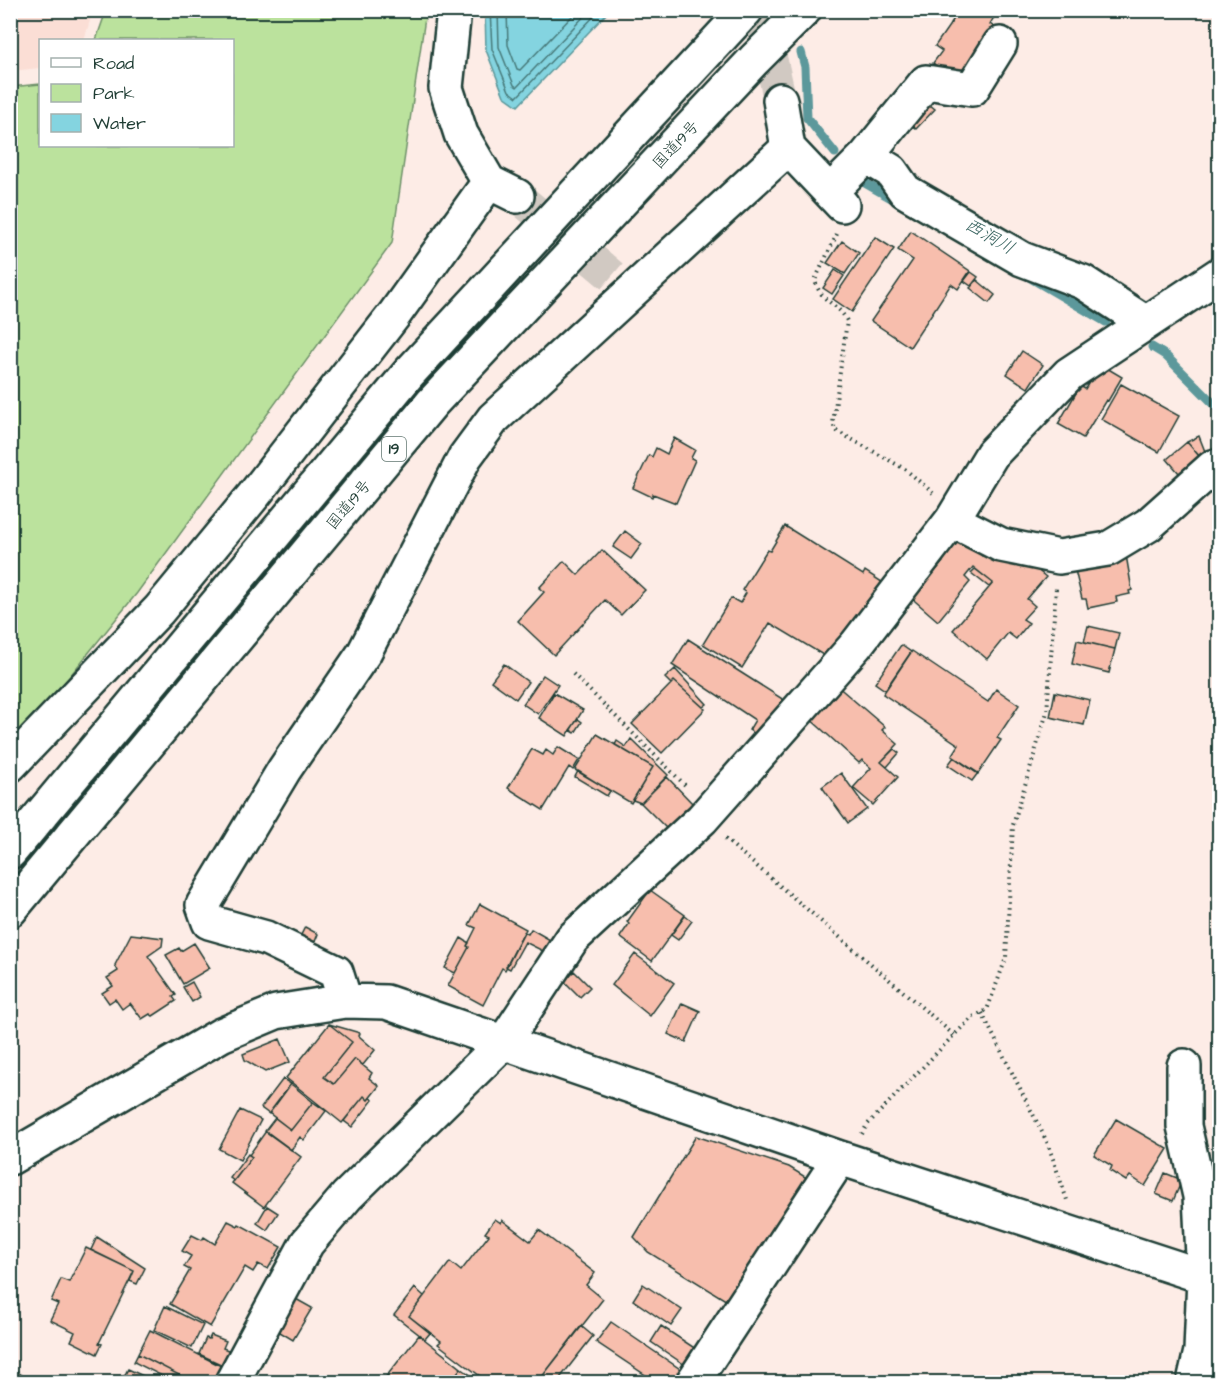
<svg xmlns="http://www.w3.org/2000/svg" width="1230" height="1393" viewBox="0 0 1230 1393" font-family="'Architects Daughter','Klee One',sans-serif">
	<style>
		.built { fill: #fbded5 }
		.green { fill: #bbe29d; stroke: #6d9068; stroke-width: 1.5 }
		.water { fill: #84d4e0; stroke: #5c989b; stroke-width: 1.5 }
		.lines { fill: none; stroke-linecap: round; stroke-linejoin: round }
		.shore { stroke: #477979; stroke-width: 1.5 }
		.stream { stroke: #5c989b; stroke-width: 9 }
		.building { fill: #f7bead; stroke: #1f3d34; stroke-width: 1.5 }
		.minor-tunnel { stroke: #d1c9c2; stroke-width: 33; stroke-dasharray: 33 16; stroke-linecap: butt }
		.minor-casing { stroke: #1f3d34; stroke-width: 38 }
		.highway-casing { stroke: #1f3d34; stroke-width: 38 }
		.path { stroke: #1f3d34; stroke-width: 4; stroke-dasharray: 1.5 4.5; stroke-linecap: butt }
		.minor { stroke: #fff; stroke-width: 33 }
		.highway { stroke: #fff; stroke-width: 33 }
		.labels { text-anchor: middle; stroke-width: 5; stroke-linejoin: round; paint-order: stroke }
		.shield { fill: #fff; stroke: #627771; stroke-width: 1.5 }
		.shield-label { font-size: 15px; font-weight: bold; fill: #1f3d34 }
		.street-label { font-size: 16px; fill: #1f3d34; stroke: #fff }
		.water-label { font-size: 18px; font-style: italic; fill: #38635f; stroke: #fff }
	</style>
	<rect width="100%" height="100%" fill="#fdece6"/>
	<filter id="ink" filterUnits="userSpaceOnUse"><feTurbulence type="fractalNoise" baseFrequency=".0167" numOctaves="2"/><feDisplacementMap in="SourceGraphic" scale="12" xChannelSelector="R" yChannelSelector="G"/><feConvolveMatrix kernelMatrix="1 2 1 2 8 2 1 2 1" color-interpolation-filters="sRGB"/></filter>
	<g filter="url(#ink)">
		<path class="built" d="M11,10h82v1l-9,29h-44v28l-29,3z"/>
		<path class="green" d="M106,11h320l-34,232 -255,350 -114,141 -12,4v-651l29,-3v62h192v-106h-136z"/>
		<path class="water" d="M485,11v-1l124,1 -91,95 -14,-10 -18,-46z"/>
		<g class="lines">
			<path class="shore" d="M490,10l2,39 17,42 8,6 83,-87
				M498,10l1,37 15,38 3,2 73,-77
				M507,10l1,35 9,24 3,1 58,-60"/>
			<path class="stream" d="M801,52l4,15 2,51 28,35
				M858,179l42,24
				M1029,277l77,45
				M1152,347l13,8 55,55"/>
		</g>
		<path class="building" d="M960,10h28l6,7 -4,7 8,6 -34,54 -31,-21 9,-12 -7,-5z
			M924,100l11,9 -19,20 -10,-9z
			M911,231l59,40 -12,18 -7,-5 -41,63 -39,-26 42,-61 -15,-10z
			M875,237l19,12 -42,63 -19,-13z
			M842,241l17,12 -14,21 -18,-11z
			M835,270l9,6 -12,18 -9,-6z
			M971,272l7,5 -7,9 -7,-5z
			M977,280l18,15 -6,8 -19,-15z
			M1220,326v20l-9,-4z
			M1022,351l21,14 -15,23 -21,-14z
			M1100,364l22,13 -14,24 -2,-1 -23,38 -25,-14 22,-38 5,3z
			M1121,384l58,32 -20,36 -58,-33z
			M1199,436l7,18 -5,4 -14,-16z
			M674,438l21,12 -4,8 4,2 -19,43 -23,-9 -1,3 -19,-9 16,-33 3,2 4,-9 11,6z
			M1187,442l18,21 -20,17 -18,-21z
			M785,526l78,49 2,-4 20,13 -52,77 -63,-38 -28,45 -39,-24 28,-46 9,5 6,-10 -4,-3 25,-40 3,1z
			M625,531l17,13 -11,15 -18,-12z
			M956,534l26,22 8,-9 41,18 15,12 -19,22 8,7 -12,13 6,4 -13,16 -8,-6 -21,26 -34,-29 40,-47 -20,-16 -8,10 5,5 -32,39 -30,-26 10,-12 4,4 21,-25 -6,-4z
			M602,550l43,40 -24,25 -16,-15 -51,55 -36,-34 26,-29 -5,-4 25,-27 14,14z
			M1126,555l6,35 -3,1 1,3 -14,3 1,5 -29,6 -2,-9h-4l-8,-33z
			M975,569l18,14 -4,4 -18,-14z
			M1088,626l31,7 -4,16 -31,-7z
			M688,639l96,61 -24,37 -11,-7 6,-10 -83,-55z
			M1077,640l38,9 -6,24 -37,-9z
			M901,645l10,7 -26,38 -10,-7z
			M912,651l76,51 8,-13 23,16 -22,33 4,2 -23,34 -26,-18 7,-11 -76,-51z
			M504,664l24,18 -12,17 -25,-18z
			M675,669l32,35 -4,3 -29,-26 -3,3 -6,-6z
			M543,675l15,10 -20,29 -15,-10z
			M674,681l31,28 -43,44 -30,-29z
			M836,685l49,42 -3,3 16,14 -17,18 17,15 -25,28 -20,-17 18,-20 -9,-8 -3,3 -51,-46z
			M1055,692l35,8 -6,25 -34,-8z
			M554,693l29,17 -16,26 -28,-18z
			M578,719l4,3 -7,11 -5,-3z
			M597,734l56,33 -22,36 -56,-33z
			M631,739l37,36 -27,28 -8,-3 20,-33 -38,-22 2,-4 9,6z
			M558,747l21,13 -6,10 -4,-3 -26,43 -35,-22 24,-39 11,6 3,-5 7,5z
			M894,749l5,4 -12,14 -6,-5z
			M954,757l24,16 -6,8 -24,-16z
			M578,771l32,20 -3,5 -32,-19z
			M841,773l26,36 -19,14 -26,-36z
			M667,777l26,27 -25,26 -27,-27z
			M650,890l35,25 -33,46 -32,-24 9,-13 -2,-2z
			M480,904l46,25 -21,41 -3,-2 -19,37 -35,-19 21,-39 -2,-1 9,-18 -7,-3z
			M685,916l7,5 -14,19 -7,-5z
			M305,927l13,7 -4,10 -14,-7z
			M531,929l21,12 -7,11 -20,-10 -15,27 -4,-2 18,-35 4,2z
			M131,934l32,4 -1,8 -14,10 28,39 -3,2 3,4 -23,15 -3,-2 -8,5 -12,-16 -8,6 -7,-10 -6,4 -7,-10 11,-7 -6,-8 11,-7 -3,-6z
			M461,938l8,5 -2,3 2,1 -14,26 -10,-5z
			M194,943l16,25 -27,16 -17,-29 13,-7 2,3z
			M635,954l39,29 -24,33 -38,-31z
			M574,971l16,16 -10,10 -16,-16z
			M192,982l8,15 -8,5 -9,-15z
			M682,1003l18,8 -14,31 -18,-8z
			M329,1024l23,18 -28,35 10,7 21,-25 17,14 -3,5 10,8 -11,14 -4,-4 -22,27 -56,-45z
			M329,1024l31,9 -1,3 16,14 -12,15 -8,-6 -21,25 -10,-7 28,-35z
			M280,1039l10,23 -25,10 -20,-12 -2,-6z
			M283,1079l8,5 -22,30 -8,-6z
			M291,1084l22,18 -22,28 -22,-17z
			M364,1096l4,4 2,-2 3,2 -21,27 -8,-6z
			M313,1102l13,9 -22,29 -4,-3 -9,13 -26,-19 10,-13 16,12z
			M240,1110l21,10 -21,40 -21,-11z
			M1116,1119l52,30 -23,37 -15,-10 -4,5 -16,-10 2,-5 -18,-11z
			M266,1131l35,26 -37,50 -32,-24 20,-26 -3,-2z
			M696,1136l93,31 21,13 -78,124 -84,-52 -14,-15z
			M248,1154l4,3 -18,24 -4,-3z
			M1165,1173l17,7 -9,21 -17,-7z
			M267,1206l11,7 -11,17 -10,-7z
			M495,1219l6,4 1,-3 28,21 9,-11 56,43 -9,12 17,14 -65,83h-50l-50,-38 3,-3 -32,-25 41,-54 11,9 28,-36 -4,-2z
			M228,1221l10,5 1,-2 42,23 -13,22 -10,-5 -5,8 -8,-5 -35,60 -40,-23 20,-34 -6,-3 7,-11 -9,-5 10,-16 10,5 2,-3 11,7z
			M97,1237l48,31 -8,16 -7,-3 4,-10 -43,-21z
			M86,1248l48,23 -35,72 3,1 -5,10 -26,-13 4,-9 -25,-12 8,-16 -7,-3 10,-22 8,3z
			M643,1284l39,26 -11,16 -38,-26z
			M415,1288l9,8 -15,20 21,17 -5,6 -31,-24z
			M294,1298l18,10 -19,32 -18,-11z
			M165,1306l38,19 -11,23 -38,-18z
			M611,1322l72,49 -7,11h-20l-60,-40z
			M581,1326l12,10 -36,46h-19z
			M661,1326l38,25 -11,16 -37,-25z
			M150,1330l77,39 -7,13h-37l2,-4 -47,-24z
			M211,1335l15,6 -3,7 10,4 -6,15 -28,-13 7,-16 3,1z
			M419,1335l42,33 -11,14h-68z
			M138,1354l47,24 -2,4h-9l-40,-20z
			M10,1366l21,16h-21z
			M461,1368l19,14h-30z
			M128,1369l28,13h-35z"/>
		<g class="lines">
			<path class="minor-tunnel" d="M760,10l20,90
				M517,196l95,80"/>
			<defs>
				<path id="minor" d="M454,10l-8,78 15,46 28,48 28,14
					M780,100l8,48 54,57
					M866,156l25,15 14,20 117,68 61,23 63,41
					M830,192l36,-36 60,-74 46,7 28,-45
					M952,520l49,25 58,12 49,-8 40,-24 65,-58 7,-2
					M10,765l149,-155 95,-115 140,-180 95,-133
					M345,1001l-9,-29 -70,-34 -57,-16 -6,-17 81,-135 80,-117 101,-196 28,-38 295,-271
					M1184,1066v60l16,70 4,81 -3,74 -7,31
					M10,1158l211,-123 55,-23 69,-11 41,1 454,156 380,124
					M232,1382l75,-139 40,-47 157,-154 68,-103 130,-120 154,-174 96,-125 40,-66 77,-80 151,-100
					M693,1382l147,-224"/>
				<path id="highway" d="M10,852l399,-479 337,-363
					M10,910l422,-507 322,-343 50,-50"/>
			</defs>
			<use href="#minor" class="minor-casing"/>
			<use href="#highway" class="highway-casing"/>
			<path class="path" d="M837,234l-22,46c6,24 23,22 32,41l-14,102 2,7 70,39 28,24
				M573,674l115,114
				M725,839l229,196
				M982,1013l66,131 19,56
				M862,1134l5,-9 87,-90 19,-18 14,-7 19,-52 7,-133 34,-113 9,-124"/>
			<use href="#minor" class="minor"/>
			<use href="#highway" class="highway"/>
		</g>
	</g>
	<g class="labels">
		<rect class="shield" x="382" y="437" width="24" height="24" rx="4.5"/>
		<g class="shield-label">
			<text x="394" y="454">19</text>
		</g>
		<g class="street-label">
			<text transform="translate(675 144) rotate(-47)" y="6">国道19号</text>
			<text transform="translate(348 504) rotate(-50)" y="6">国道19号</text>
		</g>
		<g class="water-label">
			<text transform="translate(990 236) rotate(30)" y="6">西洞川</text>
		</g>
	</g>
	<rect width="1230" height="1393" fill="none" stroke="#fff" stroke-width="36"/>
	<rect x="18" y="18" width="1194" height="1357" fill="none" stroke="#1f3d34" stroke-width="2" filter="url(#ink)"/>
	<rect x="39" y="39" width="195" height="108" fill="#ffffff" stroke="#a5b1ae" stroke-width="1.5"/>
	<rect x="51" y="58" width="30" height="9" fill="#ffffff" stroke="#a5b1ae" stroke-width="1.5"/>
	<text x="93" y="69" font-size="18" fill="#1f3d34">Road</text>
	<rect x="51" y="84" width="30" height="18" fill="#bbe29d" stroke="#a5b1ae" stroke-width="1.5"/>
	<text x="93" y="99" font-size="18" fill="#1f3d34">Park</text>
	<rect x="51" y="114" width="30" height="18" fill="#84d4e0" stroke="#a5b1ae" stroke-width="1.5"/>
	<text x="93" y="129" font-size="18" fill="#1f3d34">Water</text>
</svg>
